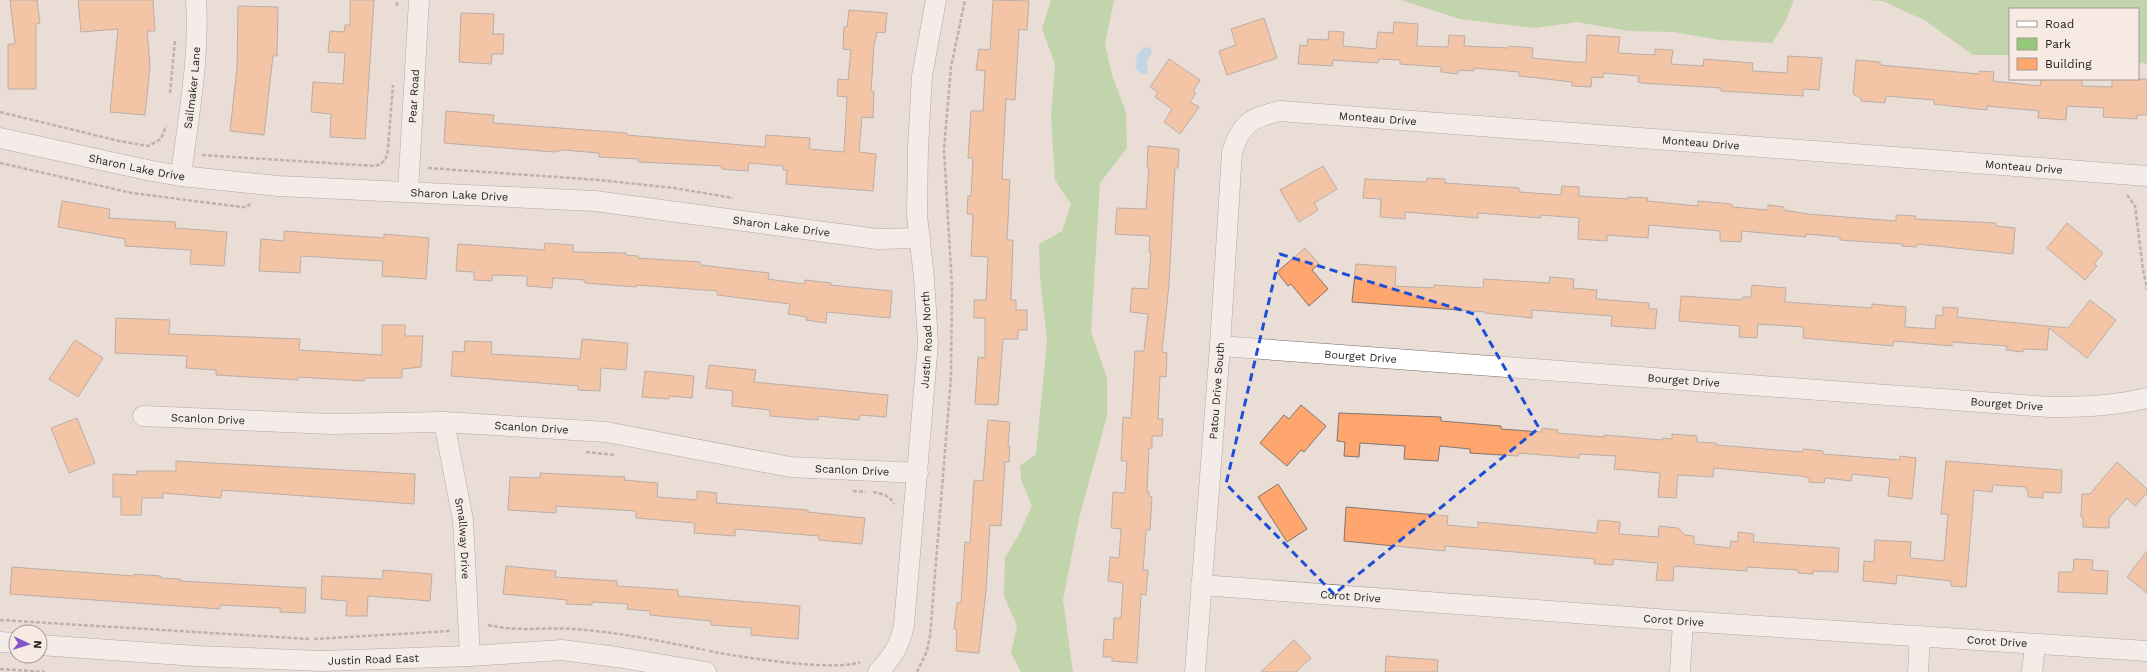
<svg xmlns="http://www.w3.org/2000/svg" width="2147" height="672" viewBox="0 0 2147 672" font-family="'Work Sans',sans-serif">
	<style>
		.green { fill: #93ca78 }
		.water { fill: #9acdf4 }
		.building { fill: #fea66d; stroke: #817670 }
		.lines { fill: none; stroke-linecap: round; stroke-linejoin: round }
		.street-casing { stroke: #766b65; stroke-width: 21 }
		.path { stroke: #88807a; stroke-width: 2.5; stroke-dasharray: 4 2; stroke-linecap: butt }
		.street { stroke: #fff; stroke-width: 20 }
		.marked { fill: none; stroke: #1d4ed8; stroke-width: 3; stroke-dasharray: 8 5; stroke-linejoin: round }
		.labels { text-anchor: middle; stroke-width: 4; stroke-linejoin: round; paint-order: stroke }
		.street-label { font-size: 11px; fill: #26211e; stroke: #f6eae2 }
	</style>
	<rect width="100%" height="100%" fill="#e9ddd5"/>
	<path class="green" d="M1051,0h63l-9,44 7,31 14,37 1,36 -27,35 -9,149 16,46v38l-28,102 -16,82 10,72h-52l-10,-19 6,-27 -13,-30 1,-38 14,-24 13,-28 -11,-26 -1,-14 16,-12 11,-114 -7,-62 -1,-34 23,-13 9,-27 -16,-24 -4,-63 4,-53 -13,-35z
		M1401,0h393l-9,22 -13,21 -52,-3 -46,-8 -45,-1 -52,-9 -42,6 -75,-9z
		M1865,0h282v64l-9,-2v-53h-128v46h-37l-47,-34 -43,-20z"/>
	<path class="water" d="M1145,47l5,1 2,4 -5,9 1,10 -2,3h-5l-5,-5c-1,-9 1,-17 9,-22z"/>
	<path class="building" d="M10,0h27l3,23 -4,1v65h-28v-45h7z
		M78,0h75l2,31h-8l3,35 -5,49 -35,-3 8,-83 -37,3z
		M350,0h24l-9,139 -35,-2 1,-23 -20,-2 2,-30 30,2 2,-31 -17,-1 2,-21 14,1 1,-7h5z
		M993,0l36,1 -2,29 -8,-1 -4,71 -9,-1 -4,80 8,1 -3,60h6l-2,60h5v10h11v20h-9v9h-15l-5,66 -23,-1 3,-47 7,1v-40h-11v-18h12l2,-43 -17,-1 2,-42h-6l1,-18h3l2,-38h-5l3,-47h12l2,-40 -9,-1 3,-21 11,1z
		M238,6l40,1 -1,49h-4l-9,79 -34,-4 7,-63z
		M849,10l38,3 -2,20 -8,-1 -3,14 -3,45h3l-1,27 -11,-1 -3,35 17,2 -3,37 -87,-7 1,-14h-4v-4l-34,-3 -1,8 -26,-2v-3l-84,-4v-3l-39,-2v-4l-36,-3 -9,2 -110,-9 2,-32 48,4 -1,8 134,10v2l138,12 1,-12 44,3 -1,11 35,3 3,-55 -10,-1 1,-17 10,1 3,-30 -8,-1 1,-22h3z
		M461,13l33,1 -1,20h11l-1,20h-11l-1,10 -32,-2z
		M1264,18l13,40 -50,17 -8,-24 17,-6 -5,-16z
		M1394,22l24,2 -1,22 31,1 1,-12 16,1 -1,10 44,2 1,-2 24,2 -1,10 42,4h12l1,-27 33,2 -2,16 37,2v-6l18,1 -2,14 32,2 1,-7 49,4 -1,8 35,2 1,-17 34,2 -3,32 -16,-1v7l-82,-5v-3l-80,-5 -3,-1 1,-6 -36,-3v5l-11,-1 -1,10 -19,-1v-4l-53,-6v-4l-45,-4v3l-16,-1v4l-17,-2v-5l-41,-3v-4l-21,-1 -1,4 -45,-3 -1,6 -34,-2 2,-19 7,1 1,-7 20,1 1,-9 15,1 -1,14 33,3 2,-17 15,1z
		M1169,59l31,21 -7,11 3,2 -6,9 9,5 -19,27 -16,-12 8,-13 -17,-12 3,-5 -8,-5z
		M1856,60l24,2v3l99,9v-3l15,1 -1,9 47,5 1,-6 7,-1h34v7l30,1v-8h35v36h-10v4l-34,-2 1,-9 -37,-2 -1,14 -28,-2 1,-7 -52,-5v4l-19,-2 -34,-4v-4l-48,-4 -1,7 -24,-2v-3l-8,-4z
		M1148,146l31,3 -1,19h-3l-6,116 -7,68 5,1 -1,24 -6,-1 -2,43h5l-1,17h-10v12h-3l-2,43h2v5l3,1 -2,33h-4l-3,40h5l-2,25 -5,-1 -4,69 -25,-2v-4h-9l1,-18 9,1 1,-22h7l2,-35 -15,-2 2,-24 9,1 2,-29 -10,-1 2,-36 12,1 2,-32h-6l2,-44 8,1 4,-67h9l4,-37 -18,-2 2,-24 16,1 3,-37h-2l1,-16 -35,-2 2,-26 29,1 3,-42h-2z
		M1323,166l14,23 -23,14 4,7 -19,12 -19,-32z
		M1427,178l18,1v4l74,5v4l42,3 1,-9 17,1v9l49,3v-2l20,1 -1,3 51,5v-5l34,3v3l36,3v-5l16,2v3l24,4 88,7v-6l20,1 -1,3 81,4v3l19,2 -2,26 -96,-10 -1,3 -14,-1v-2l-62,-4v-3l-34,-3v3l-64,-6 -1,11 -21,-1v-10l-71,-6 -1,13 -41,-3v6l-29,-2 1,-21 -38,-3v3l-63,-5v5l-73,-6v7l-25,-2 1,-18 -18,-1 2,-19 61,3z
		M62,201l48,8 -1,9 67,4 -1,6 52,4 -3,34 -34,-2 1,-14 -66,-4v-7l-67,-12z
		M2067,223l36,30 -9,11 3,2 -12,14 -38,-32z
		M284,231l100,7v-4l45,4 -3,41 -44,-3 1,-15 -82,-5 -1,17 -41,-2 2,-32 23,2z
		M545,243l28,2v7l53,1v2l12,1v2l62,4v3l69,8 -1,6 36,5 1,-4 26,3 -1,2 62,6 -2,27 -63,-6 -1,11 -20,-3 1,-3 -19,-3 2,-10 -73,-9v-4l-81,-6v2l-51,-4v-3l-32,-2 -1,10 -25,-2v-10l-35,-1v6l-18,-1v-8l-18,-1 2,-27 86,6z
		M1305,248l14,16 -7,6 16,19 -19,17 -18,-22 -3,2 -11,-14z
		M1356,264l40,3 -1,19 39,2v-3l49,3 1,-9 65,4 1,-6 24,2 -1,9 24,2 -1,9 53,4v6h8l-2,20 -44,-3 1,-10 -80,-6v8l-47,-5v-1l-133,-10z
		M1752,285l34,3 -1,14 87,6v-4l34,3 -1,20 30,2 1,-14 7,1v-9l15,1 -1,9 111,11 22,-28 26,20 -29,38 -38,-30 -2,22 -24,-1v3l-17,-2 1,-4 -55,-4v4l-58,-5 -1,5 -90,-8 1,-11 -46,-3 -1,14 -18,-1 1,-11 -61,-5 2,-25 61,4 1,-3h8z
		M116,318l54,2 -1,14 131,5 -1,11 83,5v-30h23v11h18l-2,31 -19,2v9h-38v3l-66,-4v3l-82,-5v-5l-30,-2 1,-12 -72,-3z
		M582,339l46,4 -2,27 -25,-2 -1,23 -22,-1v-4l-127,-10 2,-25 11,1 1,-11 27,1 -1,12 89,5z
		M75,340l28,18 -25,39 -29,-18z
		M709,365l47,5 -2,12 134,13 -2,22 -26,-2 -1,5 -41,-4v4l-48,-4v-6l-38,-4 1,-15 -27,-3z
		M645,371l49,5 -2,22 -23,-2v3l-27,-2z
		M1301,405l25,21 -22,26 -3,-2 -14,16 -27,-23 24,-28 5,4z
		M1339,413l102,4v4l60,5v3l40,3 1,-4 16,2 -1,3 47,4v-2l59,5v-2l9,1v-5l25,2v6l19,1v2l87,7v-3l20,2v3l77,6v-4l16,2 -4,41 -24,-3 2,-18 -38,-4 -1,7 -26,-3 -1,5 -15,-1 1,-4 -9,-2 -87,-8 -1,9 -35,-2 -2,23 -18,-1 2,-24 -46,-4 2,-13 -36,-2 -1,4 -61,-5v3l-48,-3v-4l-30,-3 -2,15 -34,-2 1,-13 -45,-3 -1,14 -15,-1 1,-14 -8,-1z
		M77,418l18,45 -26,10 -18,-45z
		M988,420l22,2 -2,24h2l-1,16h-4l-4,64 -11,-1 -4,65 -7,63 -23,-2 1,-15h-1l1,-7h-3l3,-26h4l4,-61 5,1 4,-63 9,1z
		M176,461l239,13 -1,30 -192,-14 -1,8 -58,-5v5h-21l-1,17h-20v-18h-8v-23l24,1v-4h39z
		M1946,461l116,9 -1,23 -18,-1v6l-15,-1v-7h-2v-3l-33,-2 -1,7 -18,-2 -8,97 -15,-1v-5l-54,-6 -1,9 -33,-3 1,-20 10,1 1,-22 36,2 -1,16 34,3 4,-47h-7z
		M2117,462l30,27v4l-12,13 -8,-8 -18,20v10l-26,-1v-10h-2l1,-23h8z
		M540,473l85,4 -1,3 34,3 -1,14 40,3v-9l20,2 -1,10 92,7v2l57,6 -3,26 -43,-4v-4l-84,-7v7l-41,-3 1,-10 -59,-5v-7l-80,-5v7l-48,-3 2,-33 30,1z
		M1278,484l29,45 -20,13 -29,-45z
		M1346,507l102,9 -1,9 31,3v-6l119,11 1,-13 22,2 -1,12 39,3 1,-11 19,2 7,7 9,1v8l36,4 1,-7 7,1v-10l16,2 -1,8 86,6 -1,24 -25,-1v3l-15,-1v-3l-51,-3v4l-73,-5 -1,15 -17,-1 2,-17 -45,-4v6l-19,-1 1,-5 -150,-13v5l-101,-10z
		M2147,551v42l-20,-16z
		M2074,559l19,1 -1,10 16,1 -1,23 -49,-2 1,-20h14z
		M506,566l50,5 -1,6 62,4v5l61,4v6l122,10 -2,33 -47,-4v-7l-40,-3v-4l-61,-6v-4l-23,-2 1,-5 -36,-2v3l-26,-1 1,-4 -64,-6z
		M12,567l122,9v-2l26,2 1,2 19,1v2l126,7 -1,25 -25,-1v-4l-60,-3v4l-210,-15z
		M383,570l49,4 -2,27 -62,-5 -1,20h-21l1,-15 -26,-2 1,-23 60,3z
		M1294,640l17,18 -15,14h-35z
		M1386,656l52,4 -1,12h-52z"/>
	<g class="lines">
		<defs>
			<g id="street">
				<path id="s1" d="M0,138l152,33 29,5 97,10 317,15 282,38 43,-1"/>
				<path id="s2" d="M181,176c7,-59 19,-117 15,-176"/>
				<path id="s3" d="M408,192l11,-192"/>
				<path id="s4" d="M1220,346l829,61c33,0 65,-1 98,-9"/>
				<path id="s5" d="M143,416l187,8 114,-2 162,10 184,35 128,6"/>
				<path id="s6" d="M444,422l19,98 7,136"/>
				<path id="s7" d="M1201,585l482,36 464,30"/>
				<path d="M0,642l16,1"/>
				<path id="s8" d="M40,645l156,11 126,5 148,-5 92,-6 55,7 89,15"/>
				<path id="s9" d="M878,672c14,-14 22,-27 26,-47l24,-282 -4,-65 -7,-63 1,-68 4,-71 14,-76"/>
				<path id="s10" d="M1195,672l25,-326 12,-194c10,-30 19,-34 48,-41l867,65"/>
				<path d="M1680,672l3,-51"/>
				<path d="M1918,672l2,-36"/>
				<path d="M2032,672l3,-27"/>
			</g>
		</defs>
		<use href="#street" class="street-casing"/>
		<path class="path" d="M397,6v-6
			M170,93l5,-53
			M0,112l119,29 29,5 13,-7 5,-13
			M202,155l173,11c10,-3 12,-8 13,-18l5,-63
			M0,163l132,30 110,14h5l4,-4
			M428,168l171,12 75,8 59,10
			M2127,195l8,11 8,63 4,20
			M586,452l29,3
			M853,491l13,1
			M873,492c10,2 16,3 21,12
			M0,620l309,19
			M488,625c27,7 57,2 86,4 44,3 87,12 131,21
			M314,639l136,-8
			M709,651c30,6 127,21 151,11
			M0,669l45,3
			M917,672l10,-21 3,-15 21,-259 1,-90 -8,-138 7,-82 14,-67"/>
		<use href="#street" class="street"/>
	</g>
	<path d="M0 0H2147V672H0ZM1280,254l194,60 65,114 -205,166 -108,-110z" fill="#e9ddd5" fill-opacity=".55" fill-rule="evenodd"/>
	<path class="marked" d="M1280,254l194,60 65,114 -205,166 -108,-110z"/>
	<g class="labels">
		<g class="street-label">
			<text dy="4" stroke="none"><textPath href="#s2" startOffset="89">Sailmaker Lane</textPath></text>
			<text dy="4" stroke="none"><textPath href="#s3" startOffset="96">Pear Road</textPath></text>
			<text dy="4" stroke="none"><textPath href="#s10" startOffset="687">Monteau Drive</textPath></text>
			<text dy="4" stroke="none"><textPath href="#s10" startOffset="1011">Monteau Drive</textPath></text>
			<text dy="4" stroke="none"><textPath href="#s1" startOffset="140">Sharon Lake Drive</textPath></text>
			<text dy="4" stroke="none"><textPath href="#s10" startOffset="1335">Monteau Drive</textPath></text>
			<text dy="4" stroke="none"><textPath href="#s1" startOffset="464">Sharon Lake Drive</textPath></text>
			<text dy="4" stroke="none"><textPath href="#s1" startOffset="788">Sharon Lake Drive</textPath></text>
			<text dy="4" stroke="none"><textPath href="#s9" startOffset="341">Justin Road North</textPath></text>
			<text dy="4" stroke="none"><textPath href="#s4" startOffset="141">Bourget Drive</textPath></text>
			<text dy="4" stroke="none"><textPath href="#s4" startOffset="465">Bourget Drive</textPath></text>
			<text dy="4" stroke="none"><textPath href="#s10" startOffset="282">Patou Drive South</textPath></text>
			<text dy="4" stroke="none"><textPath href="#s4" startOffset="789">Bourget Drive</textPath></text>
			<text dy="4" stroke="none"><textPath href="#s5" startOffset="65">Scanlon Drive</textPath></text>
			<text dy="4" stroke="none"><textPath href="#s5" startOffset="389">Scanlon Drive</textPath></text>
			<text dy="4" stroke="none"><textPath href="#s5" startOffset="713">Scanlon Drive</textPath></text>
			<text dy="4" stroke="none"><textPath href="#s6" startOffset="118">Smallway Drive</textPath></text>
			<text dy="4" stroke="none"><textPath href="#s7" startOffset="150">Corot Drive</textPath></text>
			<text dy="4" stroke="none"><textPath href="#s7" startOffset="474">Corot Drive</textPath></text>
			<text dy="4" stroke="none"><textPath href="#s7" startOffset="798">Corot Drive</textPath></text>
			<text dy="4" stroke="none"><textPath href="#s8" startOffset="334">Justin Road East</textPath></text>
		</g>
	</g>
	<rect x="2009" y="8" width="130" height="72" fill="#f6eae2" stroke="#a39a94"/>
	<rect x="2017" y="21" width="20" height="6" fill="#ffffff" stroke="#a39a94"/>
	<text x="2045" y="28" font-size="12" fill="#26211e">Road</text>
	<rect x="2017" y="38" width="20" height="12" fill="#93ca78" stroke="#a39a94"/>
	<text x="2045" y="48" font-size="12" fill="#26211e">Park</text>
	<rect x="2017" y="58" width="20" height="12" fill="#fea66d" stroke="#a39a94"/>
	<text x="2045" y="68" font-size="12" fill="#26211e">Building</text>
	<g transform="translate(28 644) rotate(94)"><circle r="19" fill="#f6eae2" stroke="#a39a94"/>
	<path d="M0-3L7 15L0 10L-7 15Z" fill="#8354cc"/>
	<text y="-6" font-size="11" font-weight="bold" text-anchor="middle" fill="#26211e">N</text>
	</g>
</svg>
